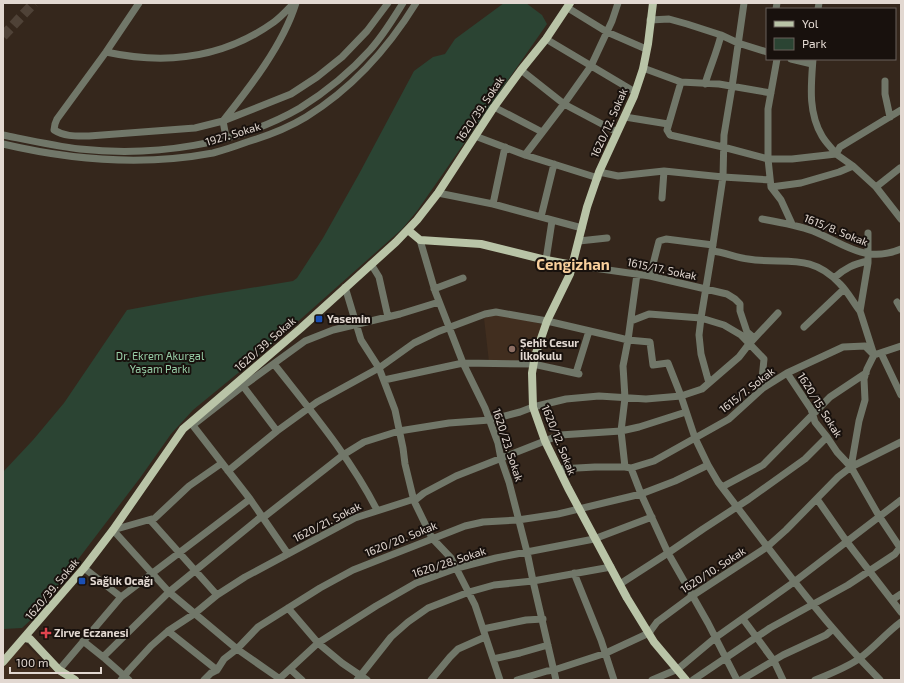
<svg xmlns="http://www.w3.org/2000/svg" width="904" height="683" viewBox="0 0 904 683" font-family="'Exo 2',sans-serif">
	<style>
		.built { fill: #412e1f }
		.green { fill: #2b4433 }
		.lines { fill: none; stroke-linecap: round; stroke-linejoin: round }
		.highway-tunnel { stroke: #4f4237; stroke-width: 10; stroke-dasharray: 10 5; stroke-linecap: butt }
		.minor { stroke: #717769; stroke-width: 7 }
		.major { stroke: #b9c4a7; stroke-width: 8 }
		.transit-dot { fill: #1a4fb4; stroke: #18110d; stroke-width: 1.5 }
		.education-dot { fill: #8d6e63; stroke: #18110d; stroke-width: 1.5 }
		.health-dot { fill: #e0444e; stroke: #18110d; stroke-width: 1.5 }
		.labels { text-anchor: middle; stroke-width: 4; stroke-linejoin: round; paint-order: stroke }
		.street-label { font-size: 11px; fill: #e2d8d1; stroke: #18110d }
		.poi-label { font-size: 11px; font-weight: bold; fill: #e2d8d1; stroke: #18110d; text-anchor: start }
		.park-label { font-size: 11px; fill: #98cfa8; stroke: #18110d }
		.district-label { font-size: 15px; font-weight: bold; fill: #f8cf9c; stroke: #18110d }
	</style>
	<rect width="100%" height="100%" fill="#35271c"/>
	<path class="built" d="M496,314l30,5 17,6 -11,37h-43l-5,-44z
		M23,642l30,28 12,10h-62v-15z"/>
	<path class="green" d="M504,3h22l16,12 5,9 -130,187 -15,18 -136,121 -73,60 -22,24 -31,44 -105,138 -13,12 -19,1v-157l30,-32 31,-37 63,-93 75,-14 91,-15 4,-3 26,-40 36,-64 55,-103 19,-14 12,-3 10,-15z"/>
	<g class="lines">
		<path class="highway-tunnel" d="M3,36l31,-33"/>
		<path class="minor" d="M139,3l-33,49 -49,67 -2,5 -1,6c11,7 23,6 35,6l106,-8 28,-7 68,-27 26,-17 25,-20 25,-26 21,-28
			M744,3l-12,84 -8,48 -1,42 -11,74c13,1 24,7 36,8 36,6 63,-7 92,25 8,8 13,18 20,27
			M568,8l39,24 39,17
			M776,9l1,-6
			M818,9l1,-6
			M650,20l19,-1 18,5 34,11 17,8 29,9
			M546,39l89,53
			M106,52c60,13 118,6 168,-30 7,-5 14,-13 20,-19
			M777,59l-9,50v50l3,28 10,13 11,24
			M791,59l21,5
			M813,59c-2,27 -5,53 9,77 4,7 10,12 14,18
			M643,68l38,14 38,2 52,9
			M521,70l43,34 53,28
			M885,81v13l5,23
			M681,82l-14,48 3,5 53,12 45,12h24l44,-5
			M705,84c5,-17 12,-32 16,-49
			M494,107l48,25
			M625,117l43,7
			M3,135c25,5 52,11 77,14 74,8 156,-4 220,-41 24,-15 51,-37 70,-58 13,-14 23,-31 33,-47
			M475,136l50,19 73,23
			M226,137l-3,-16c27,-34 60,-76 73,-118
			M3,144c68,16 141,22 210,9 11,-3 23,-7 34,-11 20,-6 41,-14 59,-25 47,-29 81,-67 110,-114
			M525,155l39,-51 27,-38 21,-45 6,-18
			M853,166l-17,-12 4,-7 61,-37
			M599,172l19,4 46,-5 59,6 47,3
			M771,187l30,-4 38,-11 14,-6 23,21 25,32
			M876,187l24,-19
			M438,193l55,11 89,24
			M662,198l2,-27
			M493,204l12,-57
			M541,217l13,-53
			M762,219c17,3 35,6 51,12 32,13 52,33 88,18
			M868,233v30l-8,48 14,44 -7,14 -3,10 1,21 -6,21 -8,46 28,49 22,33
			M420,240l15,51 28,72 22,45 13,35 3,16 8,23 18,70 6,29 23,99
			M579,241l28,-3
			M546,260l6,-39
			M371,264l8,13 9,40
			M573,265l77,11 77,18 8,5 5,5v7l7,21 7,6
			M650,276l9,-35 7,-2 47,6
			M834,278c11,-10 20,-14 34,-17
			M345,287l16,53 18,28 16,42 8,38 2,16 9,37 18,37 19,20 24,47 25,75
			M434,289l29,-11
			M897,302l4,7
			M631,321l18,-7 52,4 11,-67
			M804,327l40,-38
			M881,353l20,42
			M274,364c37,47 76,93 103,146
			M576,373l13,-42
			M787,373l24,36 4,13 12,15 10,15 14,15
			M384,380l79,-17 70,1 46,10
			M709,383l-8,-29 -2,-19 2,-17 23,7 17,10 23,24 -2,20 1,9
			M243,386l34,45
			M191,423l59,76 38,55
			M193,425l50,-39 62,-45 28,-11 67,-16 39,-12
			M222,463l-33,23 -34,32 -42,12 56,62 68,57 43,30
			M625,467l-4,-36 4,-33 -2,-32 5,-26 22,2 3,23 15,-2 13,33 14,42 13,27 10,17c52,68 102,137 162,198
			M631,468l10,26 27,59 40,70 29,57
			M559,469l36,-2h30l6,1 23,-7 75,-42 34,-31 24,-15 56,-26 22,-1 9,9 27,-9
			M228,471l49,-40 40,-29 62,-34 35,-25 23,-11 48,-18 11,-2 51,9 73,17 8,2 9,-66
			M722,487l41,-22 67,-68 36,-24
			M817,499l30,43 54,70
			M264,517l79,-62 21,-13 35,-11 50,-8 41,-3 30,-8 13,-5 33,-8 33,-3 47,3 35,-3 21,-7 37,-32 10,-13 29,-31
			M150,520l67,75
			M84,568l37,29
			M574,573l27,67 13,40
			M620,584l48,-31 35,-24 46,-30 56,-40 22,-22
			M892,600l9,-6
			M288,608l30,35 24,20 25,17
			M743,619l31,42 9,19
			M483,629l43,-9 17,-1
			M168,631l49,39
			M83,641l20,16 26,23
			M103,657l66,-65 93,-76
			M493,659l27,-6 28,-8
			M290,669l12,11
			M59,670l62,-73 129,-98
			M121,680l8,-10 22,-24 17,-15 26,-17 23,-19 28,-18 110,-59 56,-18 3,1 10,-8 32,-17 104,-41 61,-4 18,-4 47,-15
			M204,680l7,-7 6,-3 7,-11 13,-10 21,-22 62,-39 33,-18 112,-44 18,-4 35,-2 40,-6 83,-20 34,-13 33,-16
			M278,680l40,-37 58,-37 40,-23 41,-15 39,-10 98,-19 58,-22
			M357,680l34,-43 17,-15 20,-14 41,-16 25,-7 39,-4 78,-14
			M431,680l19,-23 8,-8 27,-12
			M517,680l30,-9 7,-1 52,-17 43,-20 8,-11 35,-26 75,-49 19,-17 52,-53 13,-10 50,-25
			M652,680l26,-11 37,-31 79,-56 107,-82
			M693,680l77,-52 78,-43 47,-31 6,-8
			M741,680l42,-25 43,-20 7,-6
			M815,680c15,-6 33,-13 45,-22 15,-11 26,-25 41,-36"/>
		<path class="major" d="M653,3l-5,41 -5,25 -9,27 -35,76 -12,35 -17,67 -23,47 -12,35 -3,17 1,34 12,34 23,47 59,110 27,44 32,38
			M408,230l12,10 61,4 65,16 27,5
			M25,638l5,1 29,31 16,10
			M3,662l81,-94 29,-38 70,-101 118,-101 95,-86 21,-22 21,-27 56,-86 27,-37 25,-31 24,-36"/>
	</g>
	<g class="transit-dot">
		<rect x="315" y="315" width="8" height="8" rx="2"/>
		<rect x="78" y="577" width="8" height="8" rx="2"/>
	</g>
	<circle class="education-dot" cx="512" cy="349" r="4"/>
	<path class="health-dot" d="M44 627h4v4h4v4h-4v4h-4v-4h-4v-4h4z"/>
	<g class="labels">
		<g class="street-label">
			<text transform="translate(480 109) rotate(-56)" y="4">1620/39. Sokak</text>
			<text transform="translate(609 123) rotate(-66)" y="4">1620/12. Sokak</text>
			<text transform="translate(233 134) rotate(-17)" y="4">1927. Sokak</text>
			<text transform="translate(836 230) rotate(22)" y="4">1615/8. Sokak</text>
			<text transform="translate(662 269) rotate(12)" y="4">1615/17. Sokak</text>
			<text transform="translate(265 344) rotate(-41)" y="4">1620/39. Sokak</text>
			<text transform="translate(747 390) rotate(-38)" y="4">1615/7. Sokak</text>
			<text transform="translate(820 405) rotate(58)" y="4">1620/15. Sokak</text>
			<text transform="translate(559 440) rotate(68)" y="4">1620/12. Sokak</text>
			<text transform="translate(508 445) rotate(72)" y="4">1620/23. Sokak</text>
			<text transform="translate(327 522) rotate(-27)" y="4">1620/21. Sokak</text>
			<text transform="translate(401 539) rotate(-22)" y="4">1620/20. Sokak</text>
			<text transform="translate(449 562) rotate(-18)" y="4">1620/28. Sokak</text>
			<text transform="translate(713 570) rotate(-33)" y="4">1620/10. Sokak</text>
			<text transform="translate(52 589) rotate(-50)" y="4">1620/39. Sokak</text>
		</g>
		<g class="poi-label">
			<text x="327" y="323">Yasemin</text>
			<text x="520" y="347">Şehit Cesur<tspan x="520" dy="13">İlkokulu</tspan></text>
			<text x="90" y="585">Sağlık Ocağı</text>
			<text x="54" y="637">Zirve Eczanesi</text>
		</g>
		<g class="park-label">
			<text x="160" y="360">Dr. Ekrem Akurgal<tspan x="160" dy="13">Yaşam Parkı</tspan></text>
		</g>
		<g class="district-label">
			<text x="573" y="270">Cengizhan</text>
		</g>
	</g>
	<rect width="904" height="683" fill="none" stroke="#e2d8d1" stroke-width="8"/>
	<rect x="766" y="8" width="130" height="52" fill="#18110d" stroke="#69615b"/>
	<rect x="774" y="21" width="20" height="6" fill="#b9c4a7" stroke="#69615b"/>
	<text x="802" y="28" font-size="12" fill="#e2d8d1">Yol</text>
	<rect x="774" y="38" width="20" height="12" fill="#2b4433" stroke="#69615b"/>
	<text x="802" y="48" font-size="12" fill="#e2d8d1">Park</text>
	<path d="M10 667v6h91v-6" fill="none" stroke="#e2d8d1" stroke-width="2"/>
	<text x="16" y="667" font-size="12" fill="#e2d8d1" stroke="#18110d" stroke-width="3" paint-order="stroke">100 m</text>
</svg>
